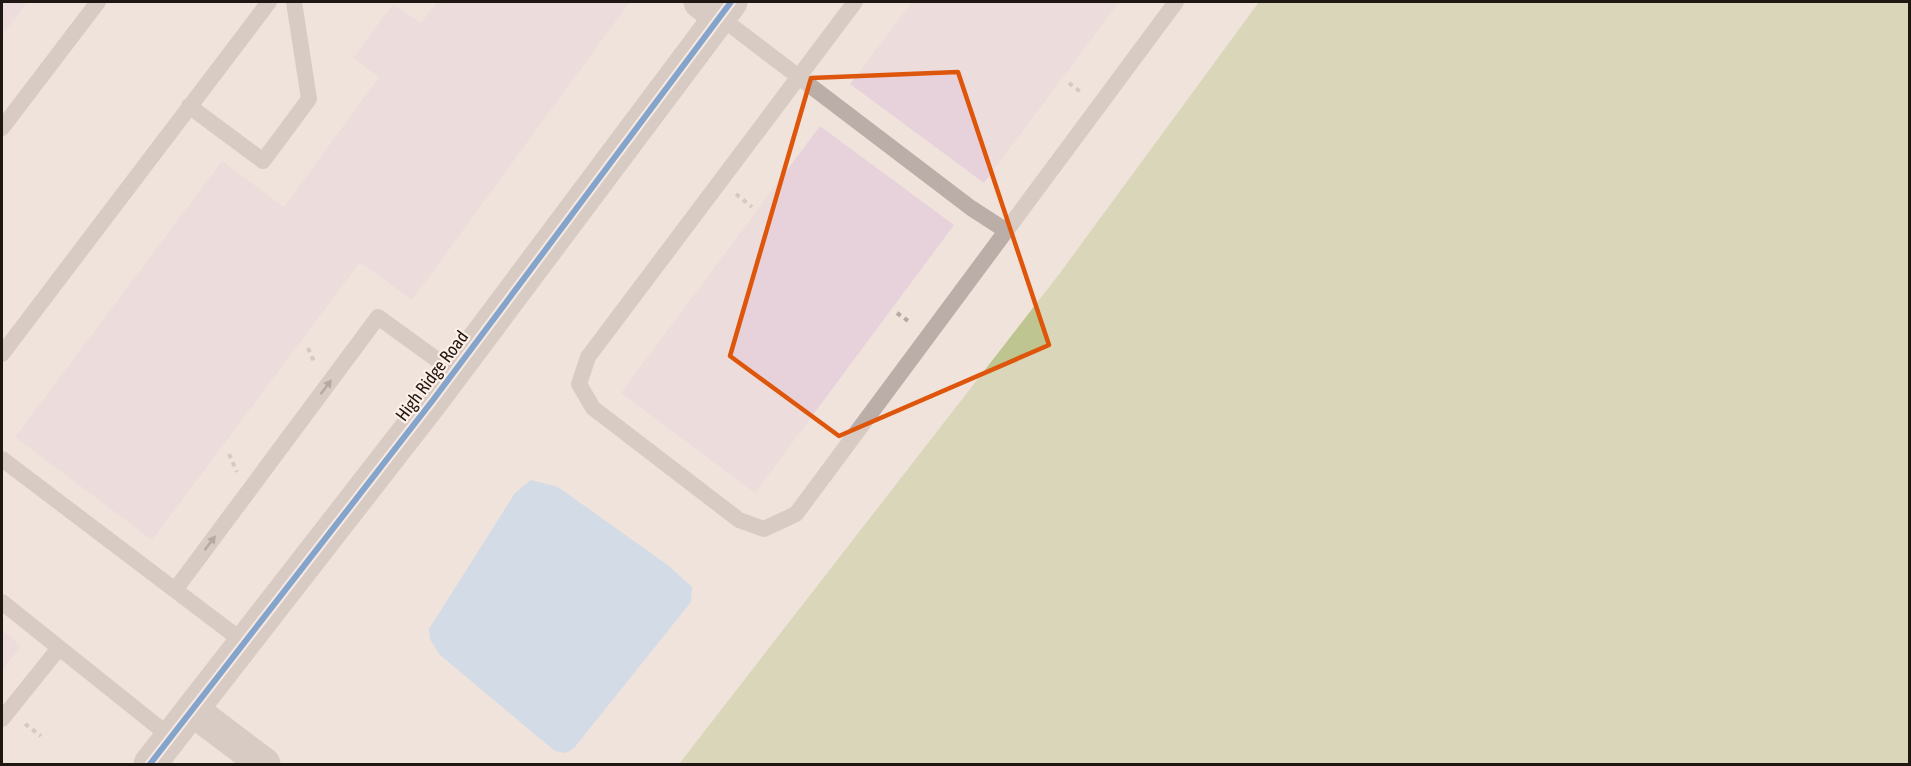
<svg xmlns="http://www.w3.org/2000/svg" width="1911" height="766" viewBox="0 0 1911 766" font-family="'Asap Condensed',sans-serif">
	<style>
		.forest { fill: #bec590 }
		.water { fill: #aed0f4 }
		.building { fill: #e7d2db }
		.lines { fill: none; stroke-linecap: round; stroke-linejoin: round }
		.path { stroke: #b4a9a4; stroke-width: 4; stroke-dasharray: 4.5 4.5; stroke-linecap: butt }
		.service { stroke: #bbada7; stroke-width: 16 }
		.minor { stroke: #bbada7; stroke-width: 33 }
		.tertiary { stroke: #bbada7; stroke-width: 33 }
		.cycleway-casing { stroke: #fef0e8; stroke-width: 10 }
		.cycleway { stroke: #0057b8; stroke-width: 6 }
		.oneway { fill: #6d625c }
		.marked { fill: none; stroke: #de560c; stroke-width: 4.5; stroke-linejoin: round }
		.labels { text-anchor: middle; stroke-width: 4.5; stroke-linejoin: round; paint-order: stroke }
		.street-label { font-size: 18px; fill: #1f1712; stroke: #fef0e8 }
	</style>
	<rect width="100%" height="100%" fill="#f0e3db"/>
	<path class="forest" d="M1259,2h650v762h-1230l381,-491z"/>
	<path class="water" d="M531,480l27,7 111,79 23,21 -1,15 -117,146 -8,5 -11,-2 -23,-19 -93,-78 -9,-15 -1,-10 86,-136z"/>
	<path class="building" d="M2,2h25l-25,33z
		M437,2h190l2,1 -217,297 -52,-38 -208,278 -137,-103 207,-276 62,46 95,-130 -26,-19 40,-54 28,19z
		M912,2h207l-135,181 -134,-99z
		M820,126l134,99 -199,268 -134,-100z
		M2,630l19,16 -19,25z"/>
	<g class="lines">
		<path class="path" d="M1069,83l13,10
			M736,194l16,13
			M897,313l14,10
			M308,348l7,16
			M229,454l8,18
			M25,724l16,12"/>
		<path class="service" d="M855,2l-267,355 -9,27 14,24 146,112 25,9 32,-15 380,-512
			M720,17l251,191 34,22
			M189,106l74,55 46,-62 -15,-97
			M2,128l96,-126
			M2,354l267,-352
			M2,459l243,184
			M175,590l203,-273 76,55
			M2,602l170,136
			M2,719l57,-71"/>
		<path class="minor" d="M700,2l20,15"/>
		<path class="tertiary" d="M194,711l70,53
			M150,764l283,-364 298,-398"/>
		<defs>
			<path id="cycleway" d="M150,764l283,-364 298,-398"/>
		</defs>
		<use href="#cycleway" class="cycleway-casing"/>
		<use href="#cycleway" class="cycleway"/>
	</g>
	<defs><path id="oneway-solid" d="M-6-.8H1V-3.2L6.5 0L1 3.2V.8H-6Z" transform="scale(1.5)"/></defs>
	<g class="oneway">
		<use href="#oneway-solid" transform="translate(326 387) rotate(-53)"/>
		<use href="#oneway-solid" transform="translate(210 543) rotate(-53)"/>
	</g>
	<path d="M0 0H1911V766H0ZM958,72l91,273 -210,91 -109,-80 81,-278z" fill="#f0e3db" fill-opacity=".55" fill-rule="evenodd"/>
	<path class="marked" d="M958,72l91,273 -210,91 -109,-80 81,-278z"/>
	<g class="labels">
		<g class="street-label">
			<text transform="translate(432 376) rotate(-53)" y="6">High Ridge Road</text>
		</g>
	</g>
	<rect width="1911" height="766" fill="none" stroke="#1f1712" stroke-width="6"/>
</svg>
